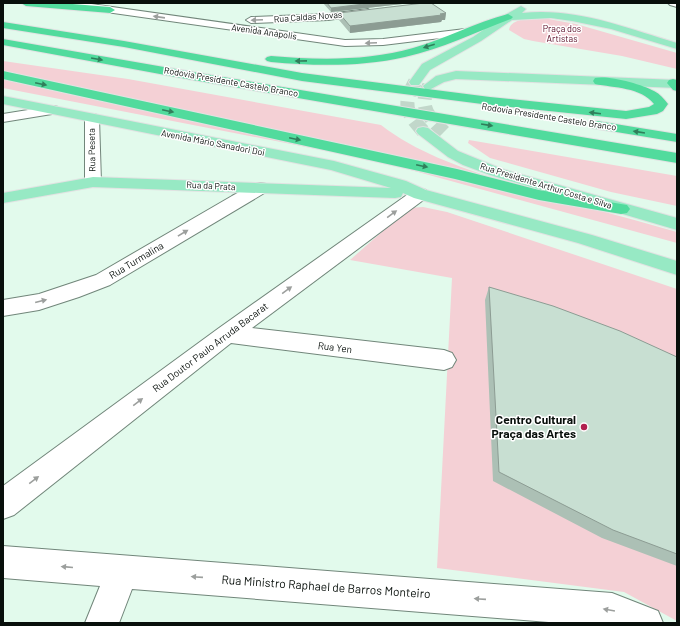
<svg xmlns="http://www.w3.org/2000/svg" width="680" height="626" viewBox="0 0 680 626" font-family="Barlow,sans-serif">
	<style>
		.green { fill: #f4d0d5 }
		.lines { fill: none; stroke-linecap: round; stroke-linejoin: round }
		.major-tunnel { stroke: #c1d7ca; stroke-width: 14; stroke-dasharray: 14 7; stroke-linecap: butt }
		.minor-casing { stroke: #71867a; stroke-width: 2 }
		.major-casing { stroke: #e1e2e2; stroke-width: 2 }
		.highway-casing { stroke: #e1e2e2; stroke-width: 2 }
		.minor { fill: #fff; fill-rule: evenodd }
		.major { fill: #97e9c4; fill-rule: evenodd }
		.highway { fill: #51db9d; fill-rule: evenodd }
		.wall { fill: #acc0b5 }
		.shaded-wall { fill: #8c9c93 }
		.building { fill: #c8dfd2; stroke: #8c9c93 }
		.oneway { fill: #9c9f9d }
		.oneway2 { fill: #307f5b }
		.poi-dot { fill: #b1204f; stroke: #fff; stroke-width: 1.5 }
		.labels { text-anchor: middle; stroke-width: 3; stroke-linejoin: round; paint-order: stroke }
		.far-street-label { font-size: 9px; fill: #080f0b; stroke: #fff }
		.far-park-label { font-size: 9px; fill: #570722; stroke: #fff }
		.street-label { font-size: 10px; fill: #080f0b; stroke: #fff }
		.near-poi-label { font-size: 12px; font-weight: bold; fill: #080f0b; stroke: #fff; text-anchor: end }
		.near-street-label { font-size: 12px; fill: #080f0b; stroke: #fff }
	</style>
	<rect width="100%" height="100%" fill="#e2faec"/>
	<path class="green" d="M543,18l33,6 101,29v16l-55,-13 -89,-15 -9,-2 -15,-9c2,-13 24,-11 34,-12z
		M3,61l125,18 253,46c35,27 76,41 118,55 58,20 118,35 178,52v11l-299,-82 -375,-73z
		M469,140l208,36v30l-66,-14 -121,-34 -22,-15z
		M423,207l24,5 230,77v332l-53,-29 -187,-24 15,-290 -102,-18 59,-52z"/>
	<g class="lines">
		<path class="major-tunnel" d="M415,82c-13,23 -9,30 8,49
			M429,86c-11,22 0,31 15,46"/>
		<defs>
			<path id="minor" d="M59,3h25l261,37 38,-1 82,-10 5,3 -5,3 -82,10 -38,1 -281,-40z
				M668,3h9v4l-7,-2z
				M368,9l5,3 -2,2 -43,6 -77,3 -5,-3 5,-3 77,-3z
				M53,106l5,1 2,3 -2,3 -55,9v-8z
				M92,114l5,1 2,3 2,64 -2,4 -6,1 -6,-1 -2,-4v-64l2,-3z
				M260,183l6,1 2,4 -2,4 -156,93 -31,12 -40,13 -36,6v-16l36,-6 57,-19 136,-79 22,-12z
				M420,189l6,1 3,4 -3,4 -174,130 192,22 8,3 4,7 -4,7 -8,3 -213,-27 -217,172 -11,4v-33l216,-158 195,-138z
				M3,546l609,47 46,18 5,12h-102l-429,-34 -13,34h-34l15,-37 -97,-8z"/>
			<path id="major" d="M521,6l5,3 -4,4c53,-6 105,15 155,30v6l-66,-20 -39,-8 -21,-3 -39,2 -31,21 -51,29 -11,15h-8l-2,-3 13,-18 51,-27 32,-22z
				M456,71l221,9v8l-221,-9 -12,3 -15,8 -4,-1 -2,-3 13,-10z
				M3,96l331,65 72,20 20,9 166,45 85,26v14l-99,-32 -164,-45 -11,-5 -2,4 -6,1 -302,-11 -90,16v-10l90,-16 298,11 -60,-18 -328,-66z
				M423,127l5,1 30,23 44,18 175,49v12l-187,-55 -27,-10 -15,-8 -30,-23 -2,-3 2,-3z"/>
			<path id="highway" d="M21,3h39l50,4 5,3 -5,3 -84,-7z
				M508,14l5,3 -2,2c-35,13 -69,30 -106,38 -44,10 -90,9 -134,5l-4,-1 -2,-2 2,-2 4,-1c47,4 97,5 142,-8 32,-9 63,-26 95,-34z
				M3,22l121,19 178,32 188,24 136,14 23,-4 5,-3c-13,-17 -40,-16 -59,-20l-2,-3 2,-3c13,-3 47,6 59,13 6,3 10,8 14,13l-5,7 -6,3 -31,5 -136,-14 -188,-24 -178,-34 -121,-19z
				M3,39l184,32 490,82v10l-490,-84 -184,-34z
				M3,71l454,98 82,21 82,14 6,1 3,4 -3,4 -6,1 -82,-14 -84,-21 -452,-100z
				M673,79l4,1v11l-4,-1 -6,-7 2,-3z
				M597,121l80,13v8l-85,-14 -2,-3 2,-3z"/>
		</defs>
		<use href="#minor" class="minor-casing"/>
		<use href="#major" class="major-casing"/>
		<use href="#highway" class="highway-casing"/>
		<use href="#minor" class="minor"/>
		<use href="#major" class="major"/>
		<use href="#highway" class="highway"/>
	</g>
	<path class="wall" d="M323,3h88l-80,9z
		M339,13h107l-1,7h-3l-1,2 -91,11 -11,-13z
		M489,287l188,70v209l-75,-28 -109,-57 -8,-181z"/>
	<path class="shaded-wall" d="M372,3h39l-80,9v-4z
		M446,13l-1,7h-3l-1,2 -91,11v-7z"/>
	<path class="building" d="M327,3h45l-41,5z
		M424,3h7l15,10 -6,1 2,1 -92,11 -11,-13z
		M489,287l64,19 67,25 57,26v197l-64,-24 -114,-58z"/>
	<defs><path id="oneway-solid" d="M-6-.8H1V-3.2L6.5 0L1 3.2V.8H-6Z"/></defs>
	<g class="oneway">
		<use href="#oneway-solid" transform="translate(159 17) rotate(-172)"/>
		<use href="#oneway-solid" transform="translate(257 20) rotate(178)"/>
		<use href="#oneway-solid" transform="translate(371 43) rotate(177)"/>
		<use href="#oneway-solid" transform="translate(392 214) rotate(-36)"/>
		<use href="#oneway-solid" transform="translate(183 233) rotate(-31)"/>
		<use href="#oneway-solid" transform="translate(287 290) rotate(-36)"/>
		<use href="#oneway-solid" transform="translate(41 301) rotate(-14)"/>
		<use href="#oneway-solid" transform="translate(138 402) rotate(-37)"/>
		<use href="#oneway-solid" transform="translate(34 480) rotate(-37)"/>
		<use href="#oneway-solid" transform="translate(67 567) rotate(-175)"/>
		<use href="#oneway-solid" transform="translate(197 577) rotate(-176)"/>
		<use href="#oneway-solid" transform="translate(480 599) rotate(-176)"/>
		<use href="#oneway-solid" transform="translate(609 610) rotate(-170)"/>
	</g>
	<g class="oneway2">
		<use href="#oneway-solid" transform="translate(429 46) rotate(163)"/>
		<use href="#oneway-solid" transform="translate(97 59) rotate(10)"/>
		<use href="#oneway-solid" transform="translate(301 61) rotate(179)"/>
		<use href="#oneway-solid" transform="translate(41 84) rotate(12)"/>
		<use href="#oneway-solid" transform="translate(168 111) rotate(12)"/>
		<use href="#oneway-solid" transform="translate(595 113) rotate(-173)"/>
		<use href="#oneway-solid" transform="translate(487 125) rotate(9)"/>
		<use href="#oneway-solid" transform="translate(639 132) rotate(-171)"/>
		<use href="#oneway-solid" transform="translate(295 139) rotate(12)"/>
		<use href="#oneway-solid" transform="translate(422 166) rotate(12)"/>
	</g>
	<circle class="poi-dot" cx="584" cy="427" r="4"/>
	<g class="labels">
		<g class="far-street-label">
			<text transform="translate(308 17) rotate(-4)" y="3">Rua Caldas Novas</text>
			<text transform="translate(264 32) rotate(8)" y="3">Avenida Anápolis</text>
			<text transform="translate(231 82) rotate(10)" y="3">Rodovia Presidente Castelo Branco</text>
			<text transform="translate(549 117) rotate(9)" y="3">Rodovia Presidente Castelo Branco</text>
			<text transform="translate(213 143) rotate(11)" y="3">Avenida Mário Sanadori Doi</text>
			<text transform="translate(92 150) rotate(-91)" y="3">Rua Peseta</text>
			<text transform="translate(211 186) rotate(3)" y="3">Rua da Prata</text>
			<text transform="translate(546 186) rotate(17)" y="3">Rua Presidente Arthur Costa e Silva</text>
		</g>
		<g class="far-park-label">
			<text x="562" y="32">Praça dos<tspan x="562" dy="10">Artistas</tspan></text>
		</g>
		<g class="street-label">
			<text transform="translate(136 260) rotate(-31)" y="4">Rua Turmalina</text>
			<text transform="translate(210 347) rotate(-37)" y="4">Rua Doutor Paulo Arruda Bacarat</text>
			<text transform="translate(335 347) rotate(7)" y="4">Rua Yen</text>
		</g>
		<g class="near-poi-label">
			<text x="576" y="424">Centro Cultural<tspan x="576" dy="14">Praça das Artes</tspan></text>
		</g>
		<g class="near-street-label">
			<text transform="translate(326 587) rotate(4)" y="4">Rua Ministro Raphael de Barros Monteiro</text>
		</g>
	</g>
	<rect width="680" height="626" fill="none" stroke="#080f0b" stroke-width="8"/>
</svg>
